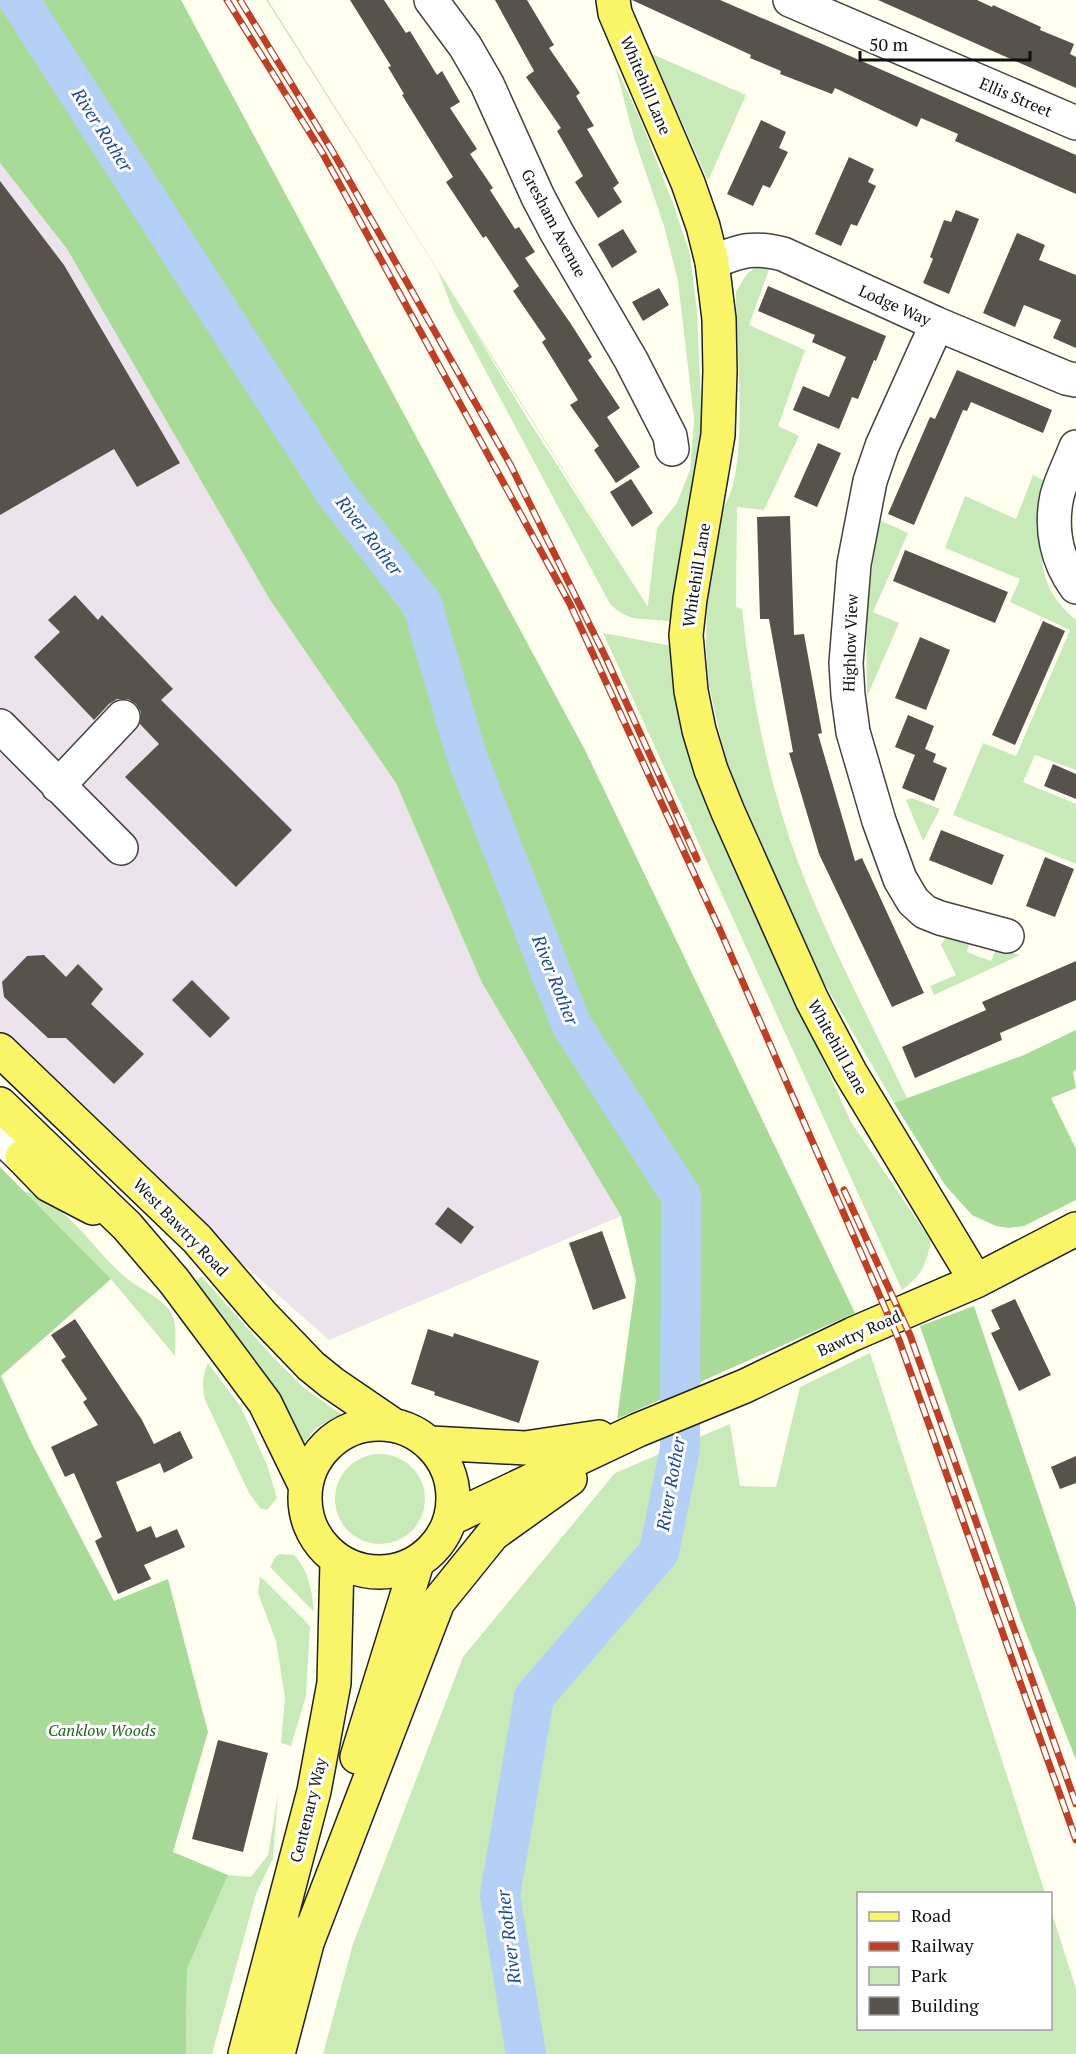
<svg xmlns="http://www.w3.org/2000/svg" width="1076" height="2054" viewBox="0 0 1076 2054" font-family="'PT Serif',serif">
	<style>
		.industrial { fill: #ede3ec }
		.green { fill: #c8eab9; fill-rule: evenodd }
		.forest { fill: #a8db98 }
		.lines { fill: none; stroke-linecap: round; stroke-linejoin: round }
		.river { stroke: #b4d0f7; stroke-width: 40 }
		.building { fill: #57524b }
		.minor-casing { stroke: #424242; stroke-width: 36 }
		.major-casing { stroke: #202020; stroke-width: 36 }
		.minor { stroke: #fff; stroke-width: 33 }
		.major { stroke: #f9f566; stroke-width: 33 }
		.rail-casing { stroke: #c03e25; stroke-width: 7 }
		.rail { stroke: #fff; stroke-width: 4.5; stroke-dasharray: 14; stroke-linecap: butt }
		.labels { text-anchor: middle; stroke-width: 6; stroke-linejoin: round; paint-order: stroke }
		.street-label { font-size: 16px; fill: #0f0f0f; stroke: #fff }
		.park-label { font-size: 16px; font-style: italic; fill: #1e671e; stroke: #fff }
		.water-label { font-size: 18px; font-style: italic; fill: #1647a2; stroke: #fff }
	</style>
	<rect width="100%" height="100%" fill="#fffff0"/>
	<path class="industrial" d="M0,163l67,86 203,351 126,183 86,200 139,233 -292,124 -139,-123 -190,-184z"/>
	<path class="green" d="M266,0h2l380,604 9,-76 20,-25 13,-33 4,-51 -16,-138 -14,-55 -30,-88 -19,-73 26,56 33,85 16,48 7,57 5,116 -27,195 -16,-2 3,6 -4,-6c-22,-1 -31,0 -48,-16l-158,-296 -14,-37zM464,314l184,290v3l-119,-186z
		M652,54l94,41 -38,86z
		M757,266l13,1 -21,58 56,25 -27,76 21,10 -35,74 -27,-3 -1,100 6,2c9,85 26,173 56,253 31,81 72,158 109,236l-13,5 -89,-153 -77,-180 -19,-84 -3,-38 1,-49 17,-93c26,-37 12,-165 12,-214l10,-17z
		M1033,475l17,8c-9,52 -22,98 26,137v150l-41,-15 -12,27 53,22v60l-123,-49 30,-72 33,13 54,-126 -60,-28 10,-23 -75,-31 20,-52 51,23z
		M879,520l29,13 -35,79 26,11 -32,74 -1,-87z
		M603,633l69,13 8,52 30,113 141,311 80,119c-5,24 -9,34 -29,49z
		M912,798l28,11 -17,32 -17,-41z
		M956,936l14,1 -3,15 24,9 6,-13 23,7 -86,40 -4,-9 26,-11 -15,-30 5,-8z
		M23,1191c48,13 69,60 106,89 13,10 31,17 41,31 8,12 5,31 5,45l-64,-77z
		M201,1276l72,81 31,31 37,26 -25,14 -12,15 -114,-156z
		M870,1353l175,540 -187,1v134h192l1,-118 25,79v65h-753l30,-110 110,-287 152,-184 115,-49 10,62 36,1 24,-100z
		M208,1363l33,44 26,58 10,33 -10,12 -7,-2 -11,-15 -44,-93c-3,-15 -3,-23 3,-37z
		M335 1499a45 45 0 1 1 90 0a45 45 0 1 1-90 0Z
		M280,1554l14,1c14,14 19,38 20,57l-44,-45 6,-11z
		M260,1576l50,50 -4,70 -15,50 -10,-3 4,-45 -9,-57 -18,-48z
		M278,1794l-5,64 -17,36 -44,160h-26l1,-85 41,-94 23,2 17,-22z"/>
	<path class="forest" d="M0,0h181l405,752 269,561 -238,106 19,-139 -15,-64 -139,-233 -86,-200 -126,-183 -203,-351 -67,-86z
		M1076,1030v40l-3,2 3,16 -25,10 25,51v51l-52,26 -15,2 -13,-2 -24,-11 -27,-30 -51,-82 130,-48z
		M0,1167l111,112 -110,97 30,66 83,159 54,-22 40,153 -35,120 55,23 -41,94 -1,85h-186z
		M974,1306l102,301v153l-55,-140 -101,-294z"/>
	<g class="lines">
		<path class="river" d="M19,0l315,491 88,113 45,153 104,267 110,172 -1,253 -21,103 -125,145 -34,198 26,159"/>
	</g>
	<path class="building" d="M350,0h34l22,33 4,-2 27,44 5,-4 18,31 -10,6 27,41 -7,5 23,34 -3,2 25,39 4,-2 16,25 -10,6 46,66 21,33 -4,3 32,48 -13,9 33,50 -24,16 -22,-33 5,-4 -29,-41 8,-5 -36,-58 4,-3 -33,-48 6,-5 -33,-50 -3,2 -37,-56 7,-5 -51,-82 2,-1 -16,-27 3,-1z
		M495,0h32l27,45 -5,3 31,45 -4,3 18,30 -7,3 32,54 -6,5 9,14 -24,16 -23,-36 8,-6 -26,-45 4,-3 -35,-51 8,-6z
		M632,0h88l153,66 203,89v39l-121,-53 3,-7 -37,-16 -4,9 -82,-39 -3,6 -52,-20 1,-3 -31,-13 1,-3z
		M878,0h99l15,7 1,-2 48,22 -1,3 34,14 -4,10 6,3v31z
		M761,120l25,12 -7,16 9,4 -18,36 -7,-3 -10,21 -26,-12z
		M849,157l25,12 -6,13 8,4 -19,40 -6,-2 -10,22 -26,-12z
		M0,181l64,84 116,198 -43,24 -23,-38 -114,66z
		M956,210l23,9 -30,75 -26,-11 10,-24 -3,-2 14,-37 7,2z
		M623,229l14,23 -25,16 -14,-24z
		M1017,233l28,12 -6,15 37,15v73l-23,-10 8,-18 -37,-15 -9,22 -32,-14z
		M768,286l118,50 -10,25 -2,-1 -16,39 -6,-2 -13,32 -46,-19 10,-24 26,11 17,-40 -34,-15 3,-7 -57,-24z
		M659,288l10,17 -26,16 -11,-19z
		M957,370l95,40 -9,23 -72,-31 -4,9 -4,-1 -49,115 -26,-11 42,-97 5,2z
		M818,443l23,10 -24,54 -23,-10z
		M631,479l22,34 -21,14 -22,-35z
		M790,516l4,119 10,-1 18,99 -4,1 37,127 7,-3 62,135 -32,14 -73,-153 -30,-101 4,-1 -24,-133h-9l-3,-102z
		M905,550l103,42 -13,31 -102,-42z
		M75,595l23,25 4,-5 71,74 -12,11 131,130 -56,57 -111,-110 34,-33 -19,-20 1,-12 -5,-8 -8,-5h-11l-8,5 -15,16 -60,-63 26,-25 -12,-12z
		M1043,621l22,10 -50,114 -23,-10z
		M920,637l30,13 -24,60 -31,-12z
		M908,715l26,11 -9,23 11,5 -3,8 14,6 -13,33 -32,-13 13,-33 -20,-8z
		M1053,764l23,10v25l-32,-13z
		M941,830l63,25 -12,30 -63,-25z
		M1045,857l29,12 -19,48 -29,-11z
		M44,955l22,22 12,-13 25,25 -12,15 53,50 -30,30 -48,-46h-18l-44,-41 -2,-15 25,-26z
		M1076,961v39l-76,33 2,7 -87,38 -13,-31 84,-37 -4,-8z
		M192,980l38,38 -20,20 -38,-38z
		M448,1207l26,20 -13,17 -26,-20z
		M602,1231l24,67 -33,12 -24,-67z
		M1015,1299l36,76 -32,16 -28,-58 9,-4 -9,-19z
		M75,1319l67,101 12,24 26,-13 13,27 -29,15 -4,-10 -44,19 21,50 14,-6 5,12 21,-9 8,18 -41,18 7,14 -33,15 -23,-53 7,-4 -28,-64 -9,4 -14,-30 47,-22 -15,-23 4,-3 -26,-39 5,-3 -15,-22z
		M428,1329l25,8 1,-4 85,28 -20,62 -85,-28 1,-3 -24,-8z
		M1076,1456v27l-16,6 -9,-22z
		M218,1740l50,13 -25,99 -51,-13z"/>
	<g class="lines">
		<defs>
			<path id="minor" d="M431,0l34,46 22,38 51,113 19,36 74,127 39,76 2,13
				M790,0l286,123
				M712,262c29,-11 40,-16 71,-8l154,70 129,54 10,2
				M937,324l-55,122 -12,35 -16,83 -8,99 2,32 5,37 26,89 21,58 13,22 12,11 15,6 67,18
				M1076,447c-6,16 -15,33 -19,49 -7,33 0,65 19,91
				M0,726l121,122
				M58,786l65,-69
				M0,1136l22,21"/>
			<path id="major" d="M613,0l2,13 73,170 15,43 9,36 7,57 1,52 -2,64 -28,164 -4,36 5,56 8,39 12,40 17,42 84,188 38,72 126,209
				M0,1050l197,189 65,76 49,51 21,17 60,41
				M0,1104l127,122 47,55 91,122 40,82
				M22,1157l27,28 44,23
				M305 1498a74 74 0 1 1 148 0a74 74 0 1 1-148 0Z
				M431,1443l94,5 74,-11
				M452,1518l186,-88 107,-44 108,-52 123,-53 100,-52
				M357,1757l60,-194
				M305,1948l133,-346 55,-68 77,-55
				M245,2054l69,-263 20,-108 3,-122
				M278,2054l33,-126"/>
		</defs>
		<use href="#minor" class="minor-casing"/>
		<use href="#major" class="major-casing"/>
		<use href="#minor" class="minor"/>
		<use href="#major" class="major"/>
		<defs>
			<path id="rail" d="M227,0l96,154 247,450 150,326 179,410 177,500
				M240,0l93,152 177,312 96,194 91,201
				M844,1190l66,145 166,469"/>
		</defs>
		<use href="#rail" class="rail-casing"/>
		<use href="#rail" class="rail"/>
	</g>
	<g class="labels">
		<g class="street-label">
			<text transform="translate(646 85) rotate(67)" y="6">Whitehill Lane</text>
			<text transform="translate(1016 97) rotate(23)" y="6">Ellis Street</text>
			<text transform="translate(554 223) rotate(62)" y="6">Gresham Avenue</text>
			<text transform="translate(895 305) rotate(24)" y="6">Lodge Way</text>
			<text transform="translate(696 575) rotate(-81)" y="6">Whitehill Lane</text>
			<text transform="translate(850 643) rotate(-88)" y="6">Highlow View</text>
			<text transform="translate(838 1047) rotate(61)" y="6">Whitehill Lane</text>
			<text transform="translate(181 1227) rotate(46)" y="6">West Bawtry Road</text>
			<text transform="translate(859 1333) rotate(-24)" y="6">Bawtry Road</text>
			<text transform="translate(308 1810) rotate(-76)" y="6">Centenary Way</text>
		</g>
		<g class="park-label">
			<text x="102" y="1736">Canklow Woods</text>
		</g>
		<g class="water-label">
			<text transform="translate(102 130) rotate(57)" y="6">River Rother</text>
			<text transform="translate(369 536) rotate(52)" y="6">River Rother</text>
			<text transform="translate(555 980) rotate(68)" y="6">River Rother</text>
			<text transform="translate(671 1484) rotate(-80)" y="6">River Rother</text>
			<text transform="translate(509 1937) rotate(-97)" y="6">River Rother</text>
		</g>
	</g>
	<rect x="857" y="1892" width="195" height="138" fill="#ffffff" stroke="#9f9f9f" stroke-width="1.5"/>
	<rect x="869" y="1912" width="30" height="9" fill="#f9f566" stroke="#9f9f9f" stroke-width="1.5"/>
	<text x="911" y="1922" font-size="18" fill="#0f0f0f">Road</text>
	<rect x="869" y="1942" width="30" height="9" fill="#c03e25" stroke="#9f9f9f" stroke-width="1.5"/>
	<text x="911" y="1952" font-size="18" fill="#0f0f0f">Railway</text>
	<rect x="869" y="1967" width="30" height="18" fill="#c8eab9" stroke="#9f9f9f" stroke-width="1.5"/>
	<text x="911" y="1982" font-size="18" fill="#0f0f0f">Park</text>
	<rect x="869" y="1997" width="30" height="18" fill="#57524b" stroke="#9f9f9f" stroke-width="1.5"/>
	<text x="911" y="2012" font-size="18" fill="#0f0f0f">Building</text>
	<path d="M860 51v9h170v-9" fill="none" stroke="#0f0f0f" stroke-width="3"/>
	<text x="869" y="51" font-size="18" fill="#0f0f0f" stroke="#ffffff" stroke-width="4.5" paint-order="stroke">50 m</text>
</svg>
